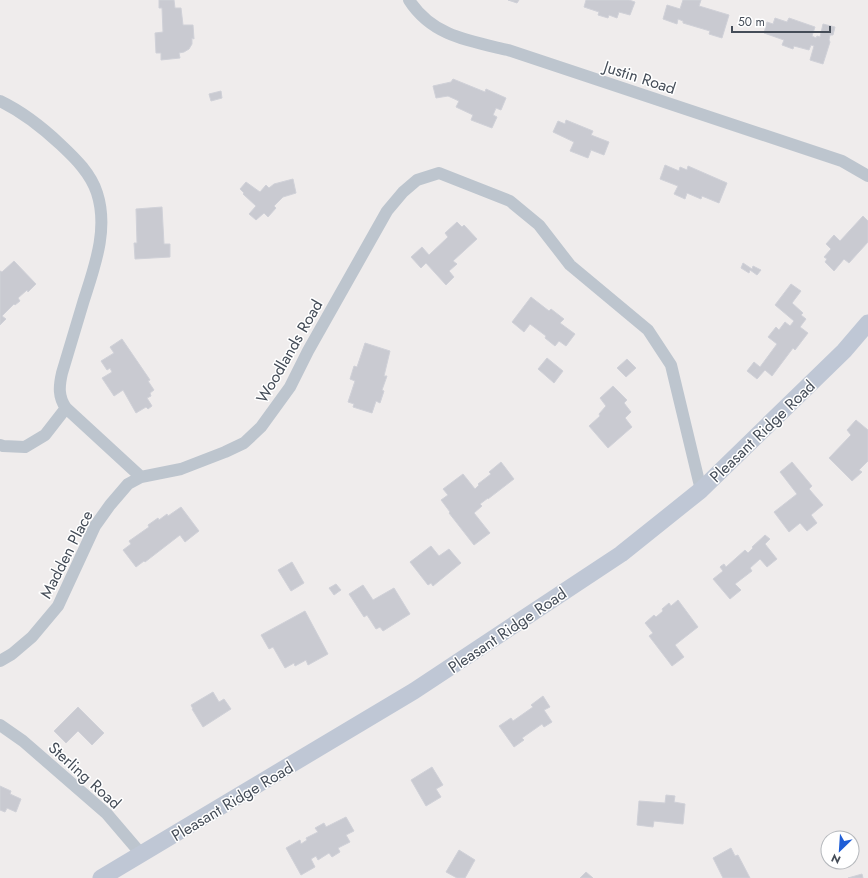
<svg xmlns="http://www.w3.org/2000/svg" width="868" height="878" viewBox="0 0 868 878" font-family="Jost,sans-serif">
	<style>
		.building { fill: #c9cad1; stroke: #d0d1d8 }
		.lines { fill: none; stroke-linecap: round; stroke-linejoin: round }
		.street { stroke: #bdc5ce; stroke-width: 12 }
		.secondary { stroke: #bfc7d5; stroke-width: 17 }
		.labels { text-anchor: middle; stroke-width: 3; stroke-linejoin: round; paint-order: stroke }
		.street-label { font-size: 16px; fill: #454d58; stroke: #fff }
	</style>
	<rect width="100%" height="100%" fill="#efecec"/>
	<path class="building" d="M159,0h15l1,8h6l2,17h10l1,14 -2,-1v6l-3,5 -5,3 -5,1 1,5 -19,2v-7h-5l-1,-20 8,-1 -1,-24h-3z
		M508,0h11l-2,3z
		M586,0h43l6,2 -5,13 -11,-3 -2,6 -8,-3 -1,3 -10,-3 1,-3 -15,-5z
		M683,0h18l-2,6 30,9 -7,23 -13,-4 1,-3 -27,-8v-2l-5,-2 -1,5 -14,-5 4,-14 13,4z
		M775,18l12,4 2,-4 26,9 -3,9 4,2 1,-2 3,1 3,-13 12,3 -2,8h-3l-1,5 1,2 -7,22 -13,-4 4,-14 -3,-1 -2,5 -15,-4 -1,3 -11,-4 2,-5 -20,-7 3,-11 6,2z
		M453,79l32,13 1,-3 20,9 -5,12 -5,-2 -3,7 4,2 -5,11 -21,-8 2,-5 -17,-8 3,-6 -11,-5 -12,2 -3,-12 18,-4z
		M221,91l1,7 -11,3 -2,-7z
		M566,120l27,11 -2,4 18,7 -5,13 -13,-5 -3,8 -18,-7 4,-9 -21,-10 5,-11 7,3z
		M665,165l14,6 1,-4 7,3 1,-4 39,17 -8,20 -17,-7 -1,3 -14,-6 -2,6 -11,-5 4,-8 -18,-7z
		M293,179l3,14 -13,4 -9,9 2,2 -8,9 -4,-4 -8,7 -7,-6 7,-8 -13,-12 1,-1 -4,-4 6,-7 14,10 6,-7 3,3 5,-4z
		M162,207l2,37h6v13l-35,2 -1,-16h3l-1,-34z
		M863,216l5,5v21l-19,21 -5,-4 -10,12 -9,-9 2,-3 -3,-2 7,-8 -5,-5 8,-9 6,6z
		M457,222l5,5 2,-2 13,14 -24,22 4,3 -8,7 5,6 -8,8 -20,-22 -5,5 -10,-11 11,-10 7,8 19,-18 -3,-4z
		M14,261l22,23 -8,8 -1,-2 -9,8 2,3 -5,4 -1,-1 -12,12 4,3 -6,6v-54l2,1z
		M743,263l9,6 1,-3 8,4 -4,5 -7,-5 -1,3 -8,-5z
		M791,284l10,7 -9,12 11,10 -2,2 5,4 -6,8 8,6 -13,17 -2,-2 -21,28 -7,-6 -8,9 -10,-8 7,-9 6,5 17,-23 -9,-7 8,-10 3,3 6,-8 5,4 4,-5 -19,-16z
		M531,297l18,14 2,-2 13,10 -4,4 15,11 -9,12 -7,-5 -4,5 -10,-8 1,-2 -16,-12 -6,8 -12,-10z
		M122,339l28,41 -2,1 6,9 -4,3 1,3 -4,2 5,8 -4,3 -2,-2 -10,6 -13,-23 -9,6 -12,-18 10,-6 -2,-4 -3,2 -6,-9 13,-8 -4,-6z
		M365,343l25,8 -6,25h3l-5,14 2,1 -4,12 -4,-2 -4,12 -19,-6 1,-3 -6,-2 7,-21 -5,-2 4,-13 3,1z
		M547,358l16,13 -9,12 -16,-14z
		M627,359l9,9 -10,9 -9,-9z
		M613,386l14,14 -3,3 7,9 -6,6 7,9 -24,21 -19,-22 11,-10 -1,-2 7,-8 -6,-8z
		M856,420l12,10v31l-9,9 3,2 -10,9 -23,-23 22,-23 -4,-5z
		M501,462l13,17 -26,20v-1l-8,6 2,2 -8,7 16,20 -16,12 -25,-32 1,-1 -9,-12 7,-5 -5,-6 20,-15 12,15 4,-4 -1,-1 13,-10 -2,-2z
		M792,462l20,24 -3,3 14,16 -12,10 6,8 -10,8 -7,-8 -11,9 -15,-20 23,-18 -17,-22z
		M181,507l18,24 -14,11 -5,-7 -35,27 -1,-1 -8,6 -13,-17 8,-6 -2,-3 20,-14 -1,-2 10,-7 1,2 8,-6 1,2z
		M765,535l5,4 -5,5 12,15 -10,8 -7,-8 -10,9 2,3 -17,13 6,6 -11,9 -17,-20 10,-8 -3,-4 1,-1 3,-2 2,3 19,-17 3,3 5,-5 -1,-1z
		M431,546l8,10 10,-7 12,14 -28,23 -2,-3 -3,2 -18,-23z
		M292,562l12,21 -13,8 -13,-21z
		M336,584l5,6 -7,5 -5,-7z
		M363,585l10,15 21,-12 16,26 -27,17 -3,-4 -4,2 -9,-14 -3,2 -15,-23z
		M678,600l20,27 -23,18 9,12 -12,9 -23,-30 4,-3 -8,-10 9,-8 2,2 7,-6 -1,-2 7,-6 2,3z
		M305,611l23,43 -20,11 -2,-5 -11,6 -1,-3 -9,5 -12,-21 -4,2 -8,-14z
		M213,692l6,10 5,-3 7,10 -28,18 -11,-18h1l-2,-4z
		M543,696l7,11 -6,3 8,12 -8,5 -2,-3 -20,14 2,2 -10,7 -15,-21 12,-8 2,3 20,-14 -2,-2z
		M78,707l26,26 -12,12 -14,-14 -12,12 -12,-12z
		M432,767l11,18 -7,4 5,8 -15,9 -15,-26z
		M0,786l11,5 -1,3 11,5 -5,13 -9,-4 -2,4 -5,-2z
		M666,795l9,1 -1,6 11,2 -2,20 -29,-3 -1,6 -16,-2 2,-24 26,2z
		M346,817l8,14 -8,4 4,7 -12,6 2,4 -8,5 -3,-4 -11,7 -2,-4 -5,3 4,8 -14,8 -15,-27 14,-8 1,4 6,-4 -1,-2 12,-6 -3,-4 9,-5 2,4z
		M731,848l4,8 3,-1 12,23h-27l-10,-20z
		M459,850l16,10 -10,18h-8l-11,-6z
		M586,872l7,6h-13z
		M862,874l1,4h-15z"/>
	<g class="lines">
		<path class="street" d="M409,0c23,36 60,41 99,50l334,111 26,15
			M0,101c23,11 43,27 61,44 15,14 30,29 36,48 12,37 -3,75 -14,110 -7,23 -14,46 -21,70 -3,13 -4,24 4,35l75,69
			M0,445l3,1 22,1 20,-12 21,-27
			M0,661l12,-7 20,-17 26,-31 37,-80 15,-21 18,-21 13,-7 40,-8 44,-17 19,-9 17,-16 29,-40 18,-36 79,-140 16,-19 14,-12 22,-7 71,28 29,24 31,40 78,65 23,35 30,125
			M0,725l23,16 84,73 35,41"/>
		<path class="secondary" d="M101,878l313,-187 207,-137 80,-64 143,-139 24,-28"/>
	</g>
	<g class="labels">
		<g class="street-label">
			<text transform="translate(640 77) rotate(18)" y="6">Justin Road</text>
			<text transform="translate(289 351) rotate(-60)" y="6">Woodlands Road</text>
			<text transform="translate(762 431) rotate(-44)" y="6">Pleasant Ridge Road</text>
			<text transform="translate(66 554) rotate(-63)" y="6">Madden Place</text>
			<text transform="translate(507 630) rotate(-34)" y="6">Pleasant Ridge Road</text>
			<text transform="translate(85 775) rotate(42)" y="6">Sterling Road</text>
			<text transform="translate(232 801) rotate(-31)" y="6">Pleasant Ridge Road</text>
		</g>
	</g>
	<g transform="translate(840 850) rotate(205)"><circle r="19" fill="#ffffff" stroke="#b5b8bc"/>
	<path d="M0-3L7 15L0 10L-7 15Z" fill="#1f5ed6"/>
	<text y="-6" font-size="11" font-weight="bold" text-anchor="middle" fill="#454d58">N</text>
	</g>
	<path d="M732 26v6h98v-6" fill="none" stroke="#454d58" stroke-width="2"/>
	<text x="738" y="26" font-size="12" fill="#454d58" stroke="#ffffff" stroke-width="3" paint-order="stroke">50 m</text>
</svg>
